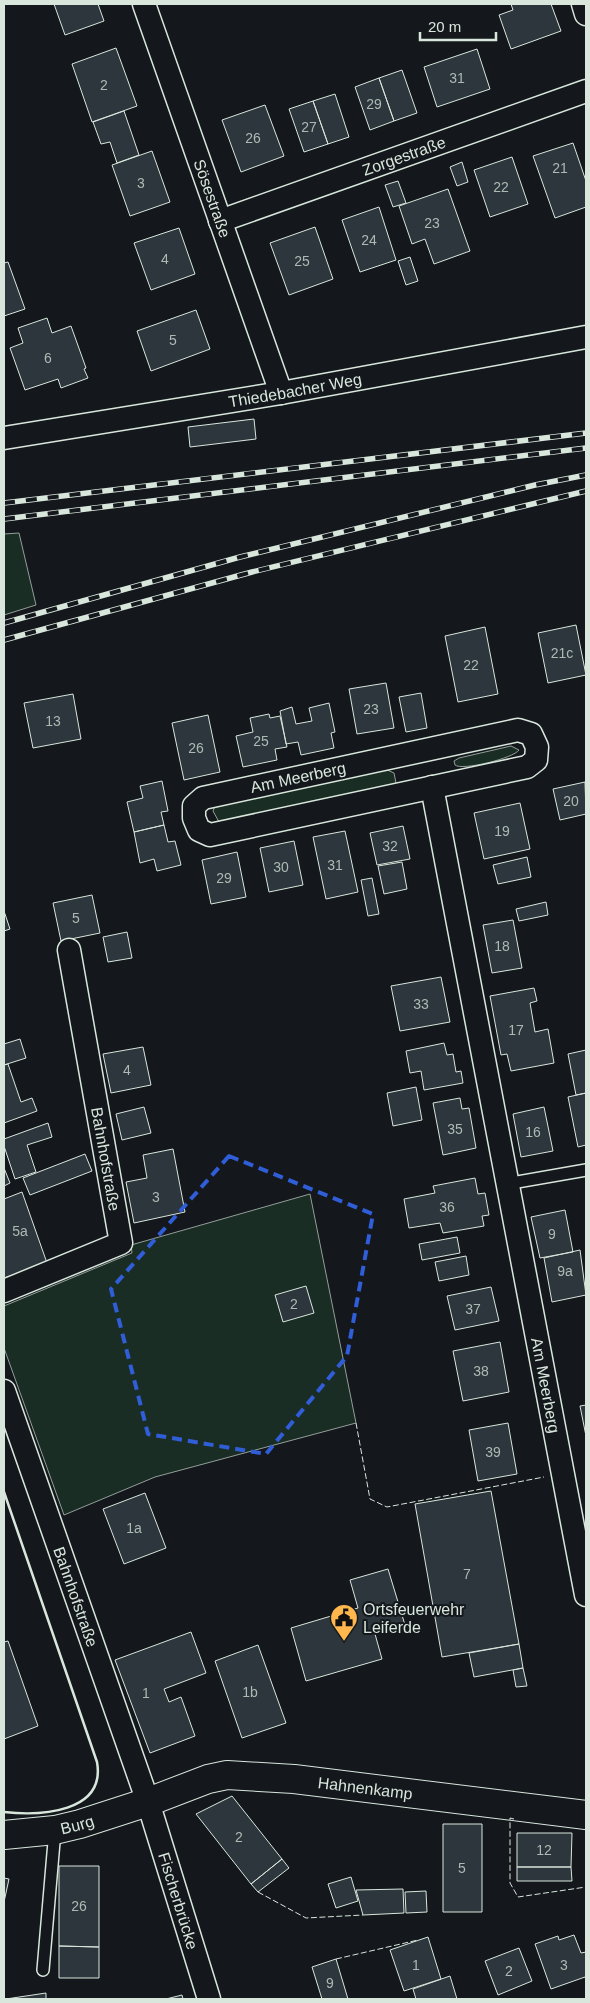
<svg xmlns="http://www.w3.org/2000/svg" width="590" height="2003" viewBox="0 0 590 2003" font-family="Arial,sans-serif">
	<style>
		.green { fill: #1a2d24; stroke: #939e99 }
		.building { fill: #2c363c; stroke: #d8e6dc }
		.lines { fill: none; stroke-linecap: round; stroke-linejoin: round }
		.lane-casing { stroke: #d8e6dc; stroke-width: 14 }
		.street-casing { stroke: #d8e6dc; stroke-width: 25 }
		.secondary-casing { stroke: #d8e6dc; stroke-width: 30 }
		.lane { stroke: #14181c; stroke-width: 11 }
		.street { stroke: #14181c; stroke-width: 22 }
		.secondary { stroke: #14181c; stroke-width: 28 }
		.rail-casing { stroke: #d8e6dc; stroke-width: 5.5 }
		.rail { stroke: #14181c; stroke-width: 4; stroke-dasharray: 11; stroke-linecap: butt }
		.fence { stroke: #d8e6dc; stroke-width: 1; stroke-dasharray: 6 2.5; stroke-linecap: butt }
		.wall { stroke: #d8e6dc; stroke-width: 2.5 }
		.marked { fill: none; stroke: #305dd8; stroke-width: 4; stroke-dasharray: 10 6; stroke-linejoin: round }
		.labels { text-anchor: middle; stroke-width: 4; stroke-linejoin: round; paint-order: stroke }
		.number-label { font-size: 14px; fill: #adbab4 }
		.street-label { font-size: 16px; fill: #d8e6dc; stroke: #14181c }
		.poi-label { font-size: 16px; fill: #d8e6dc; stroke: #14181c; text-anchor: start }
	</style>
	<rect width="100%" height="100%" fill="#14181c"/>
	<path class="green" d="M19,533l17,72 -32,10v-81z
		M511,746l8,4c-5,8 -57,21 -64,15l-1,-4 5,-3z
		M383,768l11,5 2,10 -3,4 -174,35 -6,-11 2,-5z
		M310,1194l46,229 -201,54 -91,38 -60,-167v-42l128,-53 -1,-8z"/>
	<path class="building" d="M54,4h44l6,17 -39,14z
		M511,4h40l10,27 -50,18 -12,-34 14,-5z
		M116,48l21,58 -45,16 -20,-58z
		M477,49l13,40 -53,18 -13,-40z
		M402,70l15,43 -23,8 -15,-43z
		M379,78l15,43 -24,9 -15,-43z
		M335,94l14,43 -21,7 -15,-43z
		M313,101l15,43 -24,8 -15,-43z
		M265,105l19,51 -43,16 -19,-52z
		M124,111l15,44 -22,8 -7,-21 -9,2 -8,-22z
		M573,143l13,38v26l-31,11 -22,-62z
		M152,151l18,51 -40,14 -18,-51z
		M512,157l16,47 -38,13 -16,-47z
		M462,162l6,20 -11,4 -7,-19z
		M398,181l8,22 -13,4 -8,-22z
		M448,189l22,62 -36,13 -9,-25 -13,5 -13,-38z
		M379,207l17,53 -36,12 -18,-52z
		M315,227l18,52 -44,16 -19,-52z
		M179,228l16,46 -44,16 -17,-47z
		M410,257l8,24 -12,4 -8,-24z
		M8,262l17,47 -21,7v-53z
		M196,310l14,39 -59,22 -14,-40z
		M47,318l5,15 19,-7 15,42 -2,1 4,9 -27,10 -3,-9 -33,11 -15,-42 13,-5 -5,-15z
		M254,419l2,20 -66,8 -2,-20z
		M576,625l10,50 -38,8 -10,-50z
		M485,627l13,67 -40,8 -13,-66z
		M386,683l8,45 -37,6 -8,-45z
		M421,693l6,35 -21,4 -7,-35z
		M73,694l8,45 -48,9 -9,-45z
		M329,703l6,29 -4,1 3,15 -33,7 -3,-13 -12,2 -6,-33 12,-4 4,17 16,-3 -3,-13z
		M269,714l1,4 10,-2 7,31 -12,2 2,11 -34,7 -7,-31 17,-4 -3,-14z
		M208,715l12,57 -36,8 -12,-57z
		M162,781l6,30 -7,1 3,13 -30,7 -7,-30 16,-4 -3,-12z
		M585,782l1,32 -26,6 -7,-31z
		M520,803l10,46 -46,10 -10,-46z
		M164,825l4,17 7,-1 6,24 -24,6 -3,-12 -14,4 -6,-31z
		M403,826l7,33 -33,6 -7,-32z
		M345,831l13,61 -32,7 -13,-62z
		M294,841l9,44 -34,7 -9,-44z
		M237,852l9,45 -35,7 -9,-44z
		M527,857l4,20 -33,7 -5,-19z
		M402,862l5,27 -23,5 -6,-28z
		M372,878l7,36 -11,2 -7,-36z
		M92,895l8,38 -39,8 -8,-38z
		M546,902l2,13 -29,6 -3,-12z
		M4,911l6,18 -6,2z
		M513,920l9,48 -30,5 -9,-48z
		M127,932l5,26 -24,4 -5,-25z
		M441,977l9,45 -50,9 -9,-45z
		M534,988l3,13 -7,2 5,29 13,-3 6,34 -43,8 -4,-17 -6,1 -11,-59z
		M20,1039l6,19 -22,7v-21z
		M444,1043l3,12 6,-1 3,18 5,-1 2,12 -39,7 -3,-19 -11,2 -4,-22z
		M143,1047l8,38 -40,8 -8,-39z
		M586,1050v43l-10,2 -8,-41z
		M8,1064l13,38 11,-4 5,13 -33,12v-58z
		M416,1087l6,33 -29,6 -6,-33z
		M586,1093v52l-8,2 -10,-50z
		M460,1098l2,11 7,-1 7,40 -33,7 -10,-52z
		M144,1107l7,26 -29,7 -6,-26z
		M544,1107l9,44 -32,6 -8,-43z
		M48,1123l4,14 -25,8 9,27 -21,7 -11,-33v-7z
		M173,1149l12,63 -51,11 -8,-41 21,-4 -4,-23z
		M85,1154l7,17 -62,24 -7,-17z
		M4,1168l6,15 -6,3z
		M475,1178l3,16 7,-1 4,22 -7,1 2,10 -41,7 -3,-10 -31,5 -5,-29 31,-6 -2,-7z
		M22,1192l25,71 -43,15v-79z
		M565,1210l8,42 -33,6 -9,-41z
		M457,1237l3,16 -38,7 -3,-16z
		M580,1250l6,45 -34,7 -8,-44z
		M466,1256l3,19 -30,6 -4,-19z
		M306,1286l8,27 -31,9 -8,-27z
		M491,1287l8,34 -44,9 -8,-34z
		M500,1342l9,50 -46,9 -10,-50z
		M586,1405v31l-6,-30z
		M508,1423l9,51 -39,7 -9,-51z
		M491,1491l28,153 -77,13 -27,-153z
		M145,1493l21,55 -42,16 -21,-55z
		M388,1569l17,56 -30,9 7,25 -76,22 -15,-53 67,-20 -8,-28z
		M191,1632l15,41 -42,16 5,13 12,-5 14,39 -45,17 -35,-93z
		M8,1641l30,85 -34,13v-97z
		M519,1644l4,24 -49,9 -5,-24z
		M258,1645l28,78 -44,15 -27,-77z
		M523,1668l4,18 -11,1 -3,-17z
		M232,1796l50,63 -31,25 -55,-70z
		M443,1824h39v88h-39z
		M517,1833h55l-1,34h-54z
		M282,1859l7,9 -31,24 -7,-8z
		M59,1866h40v81l-40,-1z
		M517,1867h54l1,14h-55z
		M351,1877l7,24 -22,7 -8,-24z
		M4,1878l5,1 -5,23z
		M403,1889l1,24 -41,2 -7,-25z
		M426,1891l1,21 -21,1 -1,-21z
		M574,1935l7,18 5,-1v27l-1,-2 -34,12 -16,-45 23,-8 1,4z
		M428,1937l13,42 -37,12 -14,-41z
		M59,1946l40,1v31h-40z
		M519,1948l13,33 -34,14 -13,-34z
		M336,1959l12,40h-26l-10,-32z
		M450,1976l7,23h-41l-3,-10z
		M46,1993v6h-40z
		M182,1995l1,4h-17z"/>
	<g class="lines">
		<defs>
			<path id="lane" d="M506,1184l80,-14
				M43,1970l12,-140"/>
			<g id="street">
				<path id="s1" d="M144,4l137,389"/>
				<path d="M583,4l3,10"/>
				<path id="s2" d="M220,221l366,-130"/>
				<path id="s3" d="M4,438l277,-45 305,-56"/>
				<path d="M518,730l13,4 6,13 -1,13 -9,7 -317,68 -11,-5 -5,-12v-12l9,-8z"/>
				<path id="s4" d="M432,787l154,808"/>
				<path d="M4,1291l117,-48 -52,-293"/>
				<path id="s5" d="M4,1391l144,411 61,197"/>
			</g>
			<g id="secondary">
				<path id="s6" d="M4,1835l51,-5 25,-6 68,-22 60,-23 19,-4 67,4 292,36"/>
			</g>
		</defs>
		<use href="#lane" class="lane-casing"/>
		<use href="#street" class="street-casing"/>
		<use href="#secondary" class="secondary-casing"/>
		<use href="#lane" class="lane"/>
		<use href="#street" class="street"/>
		<use href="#secondary" class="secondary"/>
		<defs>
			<path id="rail" d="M4,503l582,-70
				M4,519l582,-71
				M4,623l236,-66 295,-72 51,-10
				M4,640l248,-68 334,-81"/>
		</defs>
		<use href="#rail" class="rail-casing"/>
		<use href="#rail" class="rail"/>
		<path class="fence" d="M356,1423l14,76 17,8 157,-30
			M514,1819l-4,-1v65l8,14 68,-10
			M258,1892l48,26 57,-3
			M336,1959l82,-19"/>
		<path class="wall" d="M4,1492l93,270c9,51 -57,54 -93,50"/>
	</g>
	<path class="marked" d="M229,1156l144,58 -26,142 -81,98 -118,-20 -37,-145z"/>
	<defs>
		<symbol id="civic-pin" viewBox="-11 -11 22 30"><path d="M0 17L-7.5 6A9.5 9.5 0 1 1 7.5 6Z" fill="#ffb74d" stroke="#14181c"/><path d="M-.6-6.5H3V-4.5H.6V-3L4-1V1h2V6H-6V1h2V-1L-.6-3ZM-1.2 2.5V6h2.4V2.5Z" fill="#111"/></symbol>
	</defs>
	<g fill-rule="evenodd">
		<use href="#civic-pin" x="328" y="1602" width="32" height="43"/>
	</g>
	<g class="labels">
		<g class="number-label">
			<text x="457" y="83">31</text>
			<text x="104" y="90">2</text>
			<text x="374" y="109">29</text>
			<text x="309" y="132">27</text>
			<text x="253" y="143">26</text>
			<text x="560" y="173">21</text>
			<text x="141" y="188">3</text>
			<text x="501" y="192">22</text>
			<text x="432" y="228">23</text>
			<text x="369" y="245">24</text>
			<text x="165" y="264">4</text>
			<text x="302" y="266">25</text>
			<text x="173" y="345">5</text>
			<text x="48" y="363">6</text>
			<text x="562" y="658">21c</text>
			<text x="471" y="670">22</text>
			<text x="371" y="714">23</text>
			<text x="53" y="726">13</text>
			<text x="261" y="746">25</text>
			<text x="196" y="753">26</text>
			<text x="571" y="806">20</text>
			<text x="502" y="836">19</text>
			<text x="390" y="851">32</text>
			<text x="335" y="870">31</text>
			<text x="281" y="872">30</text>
			<text x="224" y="883">29</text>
			<text x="76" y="923">5</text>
			<text x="502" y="951">18</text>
			<text x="421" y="1009">33</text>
			<text x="516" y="1035">17</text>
			<text x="127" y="1075">4</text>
			<text x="455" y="1134">35</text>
			<text x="533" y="1137">16</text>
			<text x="156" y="1202">3</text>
			<text x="447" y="1212">36</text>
			<text x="20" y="1236">5a</text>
			<text x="552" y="1239">9</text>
			<text x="565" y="1276">9a</text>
			<text x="294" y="1309">2</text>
			<text x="473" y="1314">37</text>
			<text x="481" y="1376">38</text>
			<text x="493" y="1457">39</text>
			<text x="134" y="1533">1a</text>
			<text x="467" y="1579">7</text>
			<text x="250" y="1697">1b</text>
			<text x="146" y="1698">1</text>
			<text x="239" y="1842">2</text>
			<text x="544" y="1855">12</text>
			<text x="462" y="1873">5</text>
			<text x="79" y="1911">26</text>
			<text x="416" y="1970">1</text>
			<text x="564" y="1970">3</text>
			<text x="509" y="1976">2</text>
			<text x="330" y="1988">9</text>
		</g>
		<g class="street-label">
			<text dy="6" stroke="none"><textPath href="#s2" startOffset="195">Zorgestraße</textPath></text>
			<text dy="6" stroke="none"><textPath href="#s1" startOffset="206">Sösestraße</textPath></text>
			<text dy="6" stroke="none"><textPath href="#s3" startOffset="295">Thiedebacher Weg</textPath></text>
			<text transform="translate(298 777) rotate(-12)" y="6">Am Meerberg</text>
			<text transform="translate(106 1159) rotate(80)" y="6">Bahnhofstraße</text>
			<text dy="6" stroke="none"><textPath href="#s4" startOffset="609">Am Meerberg</textPath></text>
			<text dy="6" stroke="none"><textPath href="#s5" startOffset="218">Bahnhofstraße</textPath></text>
			<text dy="6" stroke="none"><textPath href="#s6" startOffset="371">Hahnenkamp</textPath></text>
			<text dy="6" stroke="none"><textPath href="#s6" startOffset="74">Burg</textPath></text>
			<text dy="6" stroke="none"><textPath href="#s5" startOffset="539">Fischerbrücke</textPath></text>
		</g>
		<g class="poi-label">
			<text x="363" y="1615">Ortsfeuerwehr<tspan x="363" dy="18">Leiferde</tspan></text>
		</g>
	</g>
	<rect width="590" height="2003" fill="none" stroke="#d8e6dc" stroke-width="10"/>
	<path d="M420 32v8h76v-8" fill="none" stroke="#d8e6dc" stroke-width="2.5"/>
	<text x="428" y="32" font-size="15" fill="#d8e6dc" stroke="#14181c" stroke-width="4" paint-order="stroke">20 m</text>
</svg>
